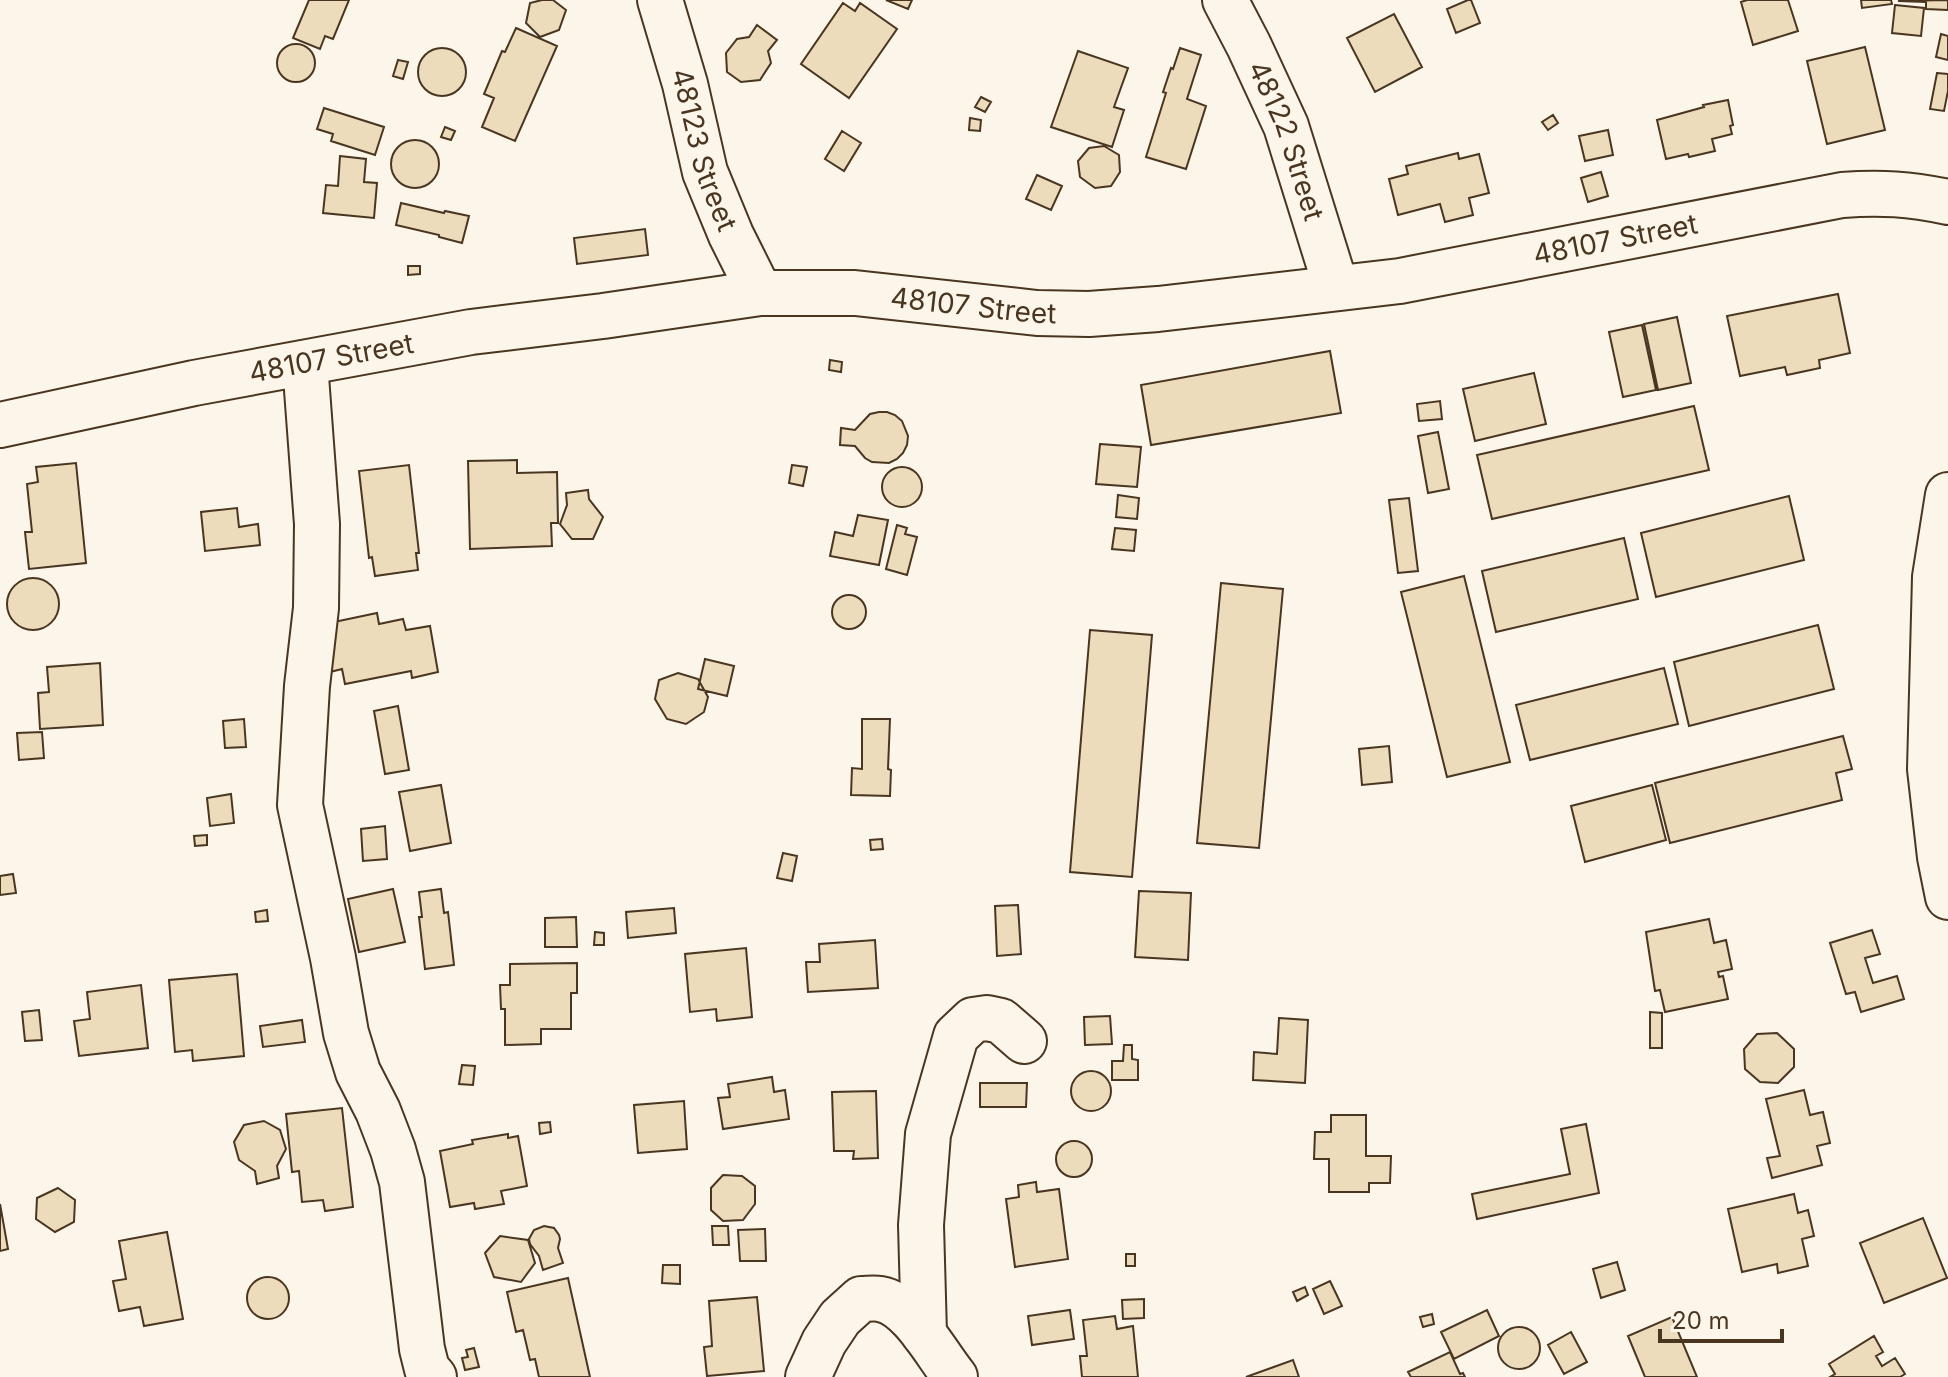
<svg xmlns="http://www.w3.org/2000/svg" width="1948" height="1377" viewBox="0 0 1948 1377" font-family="Inter,sans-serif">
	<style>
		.building { fill: #ecdcbc; stroke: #4a3520; stroke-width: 2 }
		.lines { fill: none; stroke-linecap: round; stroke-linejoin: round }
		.minor-casing { stroke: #4a3520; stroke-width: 48 }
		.minor { stroke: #fbf6e9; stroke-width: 44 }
		.labels { text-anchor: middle; stroke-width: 6; stroke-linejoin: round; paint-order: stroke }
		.street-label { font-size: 28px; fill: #4a3520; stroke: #fbf6e9 }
	</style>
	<rect width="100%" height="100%" fill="#fbf6e9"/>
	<path class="building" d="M309,0h40l-16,39 -8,-3 -5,13 -27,-11z
		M542,0h11l13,10 -7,20 -19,7 -14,-14 4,-20z
		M886,0h26l-4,9z
		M1468,0h3l9,23 -24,10 -9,-24z
		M1747,0h41l10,31 -45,14 -12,-43z
		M1861,0h30l1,4 -30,4z
		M1948,0v10l-22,-1v-7l-28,-1z
		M843,3l12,8 5,-8 37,26 -48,69 -48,-34z
		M1895,5l29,3 -3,28 -29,-3z
		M1394,14l28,53 -47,25 -28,-54z
		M757,25l20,15 -9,11 3,12 -11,17 -19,2 -14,-10 -1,-19 11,-14 12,-2z
		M516,28l41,18 -42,95 -33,-14 12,-29 -10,-4 18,-43 3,1z
		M1941,34l7,2v24l-12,-3z
		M277 63a19 19 0 1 1 38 0a19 19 0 1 1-38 0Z
		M1865,47l20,83 -58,14 -20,-83z
		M418 72a24 24 0 1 1 48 0a24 24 0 1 1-48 0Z
		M1180,48l21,7 -14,44 19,7 -20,63 -40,-12 20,-64 -3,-1 8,-24 2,1z
		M1078,51l50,17 -14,39 10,3 -12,37 -61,-20z
		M398,60l10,2 -5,17 -10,-3z
		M1937,73l11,1v17l-4,20 -14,-2z
		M981,97l10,5 -6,10 -10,-5z
		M1728,100l5,25 -3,1 2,8 -20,5 3,12 -26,6 -1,-3 -22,5 -9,-39 47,-13 -1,-2z
		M324,108l60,19 -9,28 -44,-14 2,-7 -16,-5z
		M1553,115l5,8 -10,7 -6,-8z
		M970,118l11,2 -1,11 -11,-1z
		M445,127l10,4 -4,9 -10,-3z
		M1608,130l5,25 -28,6 -6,-25z
		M842,131l19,12 -17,28 -19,-12z
		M391 164a24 24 0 1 1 48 0a24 24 0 1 1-48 0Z
		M1104,146l15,9 1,17 -9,14 -16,2 -15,-11 -2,-16 11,-13z
		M1458,153l1,6 20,-5 10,39 -20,5 4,17 -28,7 -5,-18 -42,11 -9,-36 19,-5 -2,-8z
		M340,156l26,3 -2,23 13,1 -3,35 -51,-5 3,-28 12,1z
		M1601,172l7,24 -20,6 -7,-24z
		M1037,175l25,11 -11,24 -25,-11z
		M401,203l43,10 1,-2 24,5 -7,27 -23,-6v-2l-43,-10z
		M645,229l3,26 -71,9 -3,-26z
		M408,266h12v8l-12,1z
		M1838,294l12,59 -31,7 1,8 -33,7 -2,-8 -45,9 -13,-60z
		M1677,317l14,66 -33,7 -14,-66z
		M1642,325l14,65 -33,7 -14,-65z
		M1330,351l11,62 -190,32 -10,-60z
		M830,360l12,2 -1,10 -12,-2z
		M1534,373l12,51 -71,17 -12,-52z
		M1440,401l2,18 -23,2 -2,-17z
		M1694,406l15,64 -217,49 -15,-64z
		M879,412h8l8,3 7,6 6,15 -1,9 -4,8 -6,6 -8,4 -17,-1 -7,-4 -10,-12 -15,-1 1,-17 14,2 15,-16z
		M1438,432l11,57 -21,4 -10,-57z
		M1100,444l41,3 -4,40 -41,-3z
		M517,460v13l40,-1 1,51h-7l1,23 -82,3 -2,-88z
		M76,463l10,100 -57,6 -4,-37h7l-5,-48 11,-2 -2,-15z
		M409,465l10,88h-3l2,17 -43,6 -3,-19 -3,1 -10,-87z
		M792,465l15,2 -4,19 -14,-3z
		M882 487a20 20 0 1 1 40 0a20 20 0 1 1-40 0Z
		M588,490l1,9 14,18 -10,22h-21l-12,-15 7,-19 -1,-12z
		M1118,495l21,3 -2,21 -21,-2z
		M1789,496l15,64 -148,37 -15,-64z
		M1409,498l9,73 -20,2 -9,-73z
		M237,508l2,19 19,-3 2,21 -55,6 -4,-39z
		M858,515l30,5 -9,45 -49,-9 5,-24 18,4z
		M897,525l10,3 -2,6 12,3 -10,38 -21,-6z
		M1115,528l21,2 -2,21 -22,-2z
		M1624,538l14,61 -142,33 -14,-61z
		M1464,576l46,186 -63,15 -46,-185z
		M7 604a26 26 0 1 1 52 0a26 26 0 1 1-52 0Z
		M1221,583l62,6 -24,259 -62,-5z
		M832 612a17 17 0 1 1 34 0a17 17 0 1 1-34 0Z
		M377,613l2,11 24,-5 3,11 24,-4 8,46 -26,6 -1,-7 -66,13 -3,-15 -20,5 -7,-37 21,-5 -2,-10z
		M1818,625l16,64 -145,37 -15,-64z
		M1090,630l62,5 -20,242 -62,-5z
		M705,659l29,7 -7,30 -29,-7z
		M100,663l3,62 -63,4 -2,-36 11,-1 -2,-25z
		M1664,668l14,56 -148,36 -14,-55z
		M678,673l20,6 10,18 -4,15 -18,12 -19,-5 -12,-20 4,-19z
		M398,706l11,64 -24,4 -11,-63z
		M244,719l2,28 -21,1 -2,-27z
		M862,719h28l-2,50 3,1 -1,26 -39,-1 1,-27 10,1z
		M42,732l2,26 -25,2 -2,-27z
		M1843,736l9,33 -16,4 6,27 -172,43 -15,-60z
		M1389,746l3,36 -30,3 -3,-36z
		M441,785l10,58 -41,8 -11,-59z
		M1652,785l14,55 -81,22 -14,-56z
		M231,794l3,29 -24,3 -3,-28z
		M385,826l2,33 -24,2 -2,-32z
		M207,835v10l-12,1 -1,-10z
		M882,839l1,10 -12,1 -1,-10z
		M783,853l14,3 -5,25 -15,-3z
		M13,874l3,19 -16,2v-19z
		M393,889l12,53 -46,10 -11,-53z
		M441,889l3,24 4,-1 6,53 -29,4 -6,-52h3l-3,-25z
		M1139,891l52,2 -3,67 -53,-3z
		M1018,905l3,49 -24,2 -2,-50z
		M674,908l2,25 -48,5 -2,-26z
		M267,910l1,11 -12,1 -1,-10z
		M576,917l1,30h-32v-29z
		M1709,919l5,24 12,-3 6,29 -14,3 1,5 4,-1 5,23 -63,13 -5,-22 -5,1 -9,-59z
		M1872,930l8,24 -15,4 8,25 24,-7 7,23 -43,13 -6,-20 -9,2 -16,-51z
		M595,932l9,1v12h-10z
		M875,940l3,48 -70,4 -2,-30h14l-1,-18z
		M746,948l6,69 -35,4 -1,-12 -26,3 -5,-58z
		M577,963v30h-6v36h-30v15l-36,1v-36h-4l-1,-24h10v-21z
		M237,974l7,82 -51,5 -1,-11 -17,2 -6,-72z
		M141,985l7,63 -69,8 -5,-35 16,-2 -3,-27z
		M39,1010l3,30 -17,1 -3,-29z
		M1650,1012l12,1v35h-12z
		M1110,1016l2,28 -27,1 -1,-28z
		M1279,1018l29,2 -3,63 -52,-3 1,-28 23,2z
		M302,1020l3,22 -42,5 -3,-21z
		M1777,1033l17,16v18l-16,16 -18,-1 -15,-13 -1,-20 13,-15z
		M1124,1045h8v14l6,1v20h-26v-19h11z
		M462,1065l13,1 -2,19 -14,-1z
		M1071 1091a20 20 0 1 1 40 0a20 20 0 1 1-40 0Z
		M772,1077l2,15 11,-2 4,29 -66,10 -5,-31 12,-1 -2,-13z
		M980,1083h47l-1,24h-46z
		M1804,1090l6,25 13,-3 7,31 -13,3 5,19 -50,13 -5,-20 13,-2 -14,-57z
		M876,1091l2,67 -25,1 1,-8h-20l-2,-59z
		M684,1101l3,48 -49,4 -4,-48z
		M342,1108l11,99 -28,4 -2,-11 -21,2 -3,-31 -7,1 -6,-58z
		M1331,1115h35v41h25l-1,27h-21v9h-40v-33h-15l1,-27h16z
		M264,1121l16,9 6,19 -9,17 2,12 -22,6 -2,-13 -16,-11 -5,-18 10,-17z
		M550,1122l1,10 -11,2 -1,-11z
		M1586,1124l13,69 -122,26 -5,-25 98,-20 -9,-45z
		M508,1134v4l10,-2 9,50 -26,5 3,13 -29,5 -1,-6 -24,4 -10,-56 33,-7 -1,-4z
		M1056 1159a18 18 0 1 1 36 0a18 18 0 1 1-36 0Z
		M723,1175l19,1 13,10v18l-12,16 -20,1 -12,-11v-22z
		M1036,1182l1,10 22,-3 9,70 -53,8 -9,-68 13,-2 -1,-12z
		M58,1188l17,12 -1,22 -19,10 -19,-13 1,-21z
		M1794,1194l4,19 10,-3 6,26 -12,3 6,27 -30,7 -1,-9 -35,8 -14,-63z
		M0,1204l8,45 -8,2z
		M1923,1218l24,60 -63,25 -24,-60z
		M544,1226l10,2 5,7 1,4 -2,9 5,15 -20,7 -4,-14 -9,-12 -1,-5 5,-9z
		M712,1226h16l1,19h-16z
		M765,1229l1,32h-26l-2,-31z
		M167,1232l16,87 -39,7 -4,-19 -21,4 -6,-30 13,-2 -7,-38z
		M500,1236l28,4 7,23 -14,19 -27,-5 -9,-24z
		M1126,1254h9v12h-9z
		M1617,1262l8,28 -24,8 -8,-29z
		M663,1265h17v19l-18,-1z
		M247 1298a21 21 0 1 1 42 0a21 21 0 1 1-42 0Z
		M568,1278l22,99h-51l-4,-18 -5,1 -7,-30 -7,2 -9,-40z
		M1330,1281l12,25 -18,8 -11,-25z
		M1305,1287l3,8 -11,6 -4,-9z
		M757,1297l7,74 -57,5 -3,-29 8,-1 -3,-45z
		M1144,1299v19l-21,1 -1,-19z
		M1070,1310l4,29 -42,6 -4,-29z
		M1487,1310l12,26 -45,23 -13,-27z
		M1432,1314l2,10 -11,3 -3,-10z
		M1115,1316l2,13 16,-3 5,51h-56l-2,-21h7l-4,-36z
		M1672,1317l25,60h-52l-17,-41z
		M1498 1348a21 21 0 1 1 42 0a21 21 0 1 1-42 0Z
		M1571,1332l16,30 -23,12 -16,-29z
		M1874,1336l9,16 -7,4 6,10 13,-8 10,16 -5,3h-70l5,-3 -6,-10z
		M474,1348l5,19 -14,3 -3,-12 6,-1 -2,-7z
		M1450,1352l10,22 3,-1 2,4h-54l-3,-5z
		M1293,1360l6,17h-53z"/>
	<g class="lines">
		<defs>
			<g id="minor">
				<path id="s1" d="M660,0l25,84 20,88 26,63 29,58"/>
				<path id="s2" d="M1225,0l24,46 37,80 50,161"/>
				<path d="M305,363l12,161 -1,84 -9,78 -7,119 33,153 13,75 12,39 20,39 15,39 9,32 20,167 5,20 7,8"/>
				<path id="s3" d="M0,425l194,-42 277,-51 132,-16 157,-23h95l182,20 52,1 69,-5 242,-28 442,-86c39,-3 68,-1 106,7"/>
				<path d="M1948,495l-13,82 -5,192 10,88 8,40"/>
				<path d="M924,1334l-3,-109 7,-91 28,-98 17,-16 14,-2 14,3 23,20"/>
				<path d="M808,1377l16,-35 16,-24 21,-19c6,0 13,-1 19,0 31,5 56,55 75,78"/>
			</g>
		</defs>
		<use href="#minor" class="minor-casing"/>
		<use href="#minor" class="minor"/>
	</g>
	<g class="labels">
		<g class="street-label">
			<text dy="10" stroke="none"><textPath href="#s2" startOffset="154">48122 Street</textPath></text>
			<text dy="10" stroke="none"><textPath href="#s1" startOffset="156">48123 Street</textPath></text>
			<text dy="10" stroke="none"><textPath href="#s3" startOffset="1634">48107 Street</textPath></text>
			<text dy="10" stroke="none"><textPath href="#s3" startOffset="986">48107 Street</textPath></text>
			<text dy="10" stroke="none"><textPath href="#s3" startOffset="338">48107 Street</textPath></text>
		</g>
	</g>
	<path d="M1660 1329v12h122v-12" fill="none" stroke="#4a3520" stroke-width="4"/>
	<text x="1672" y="1329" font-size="24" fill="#4a3520" stroke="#fbf6e9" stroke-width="6" paint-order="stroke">20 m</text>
</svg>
